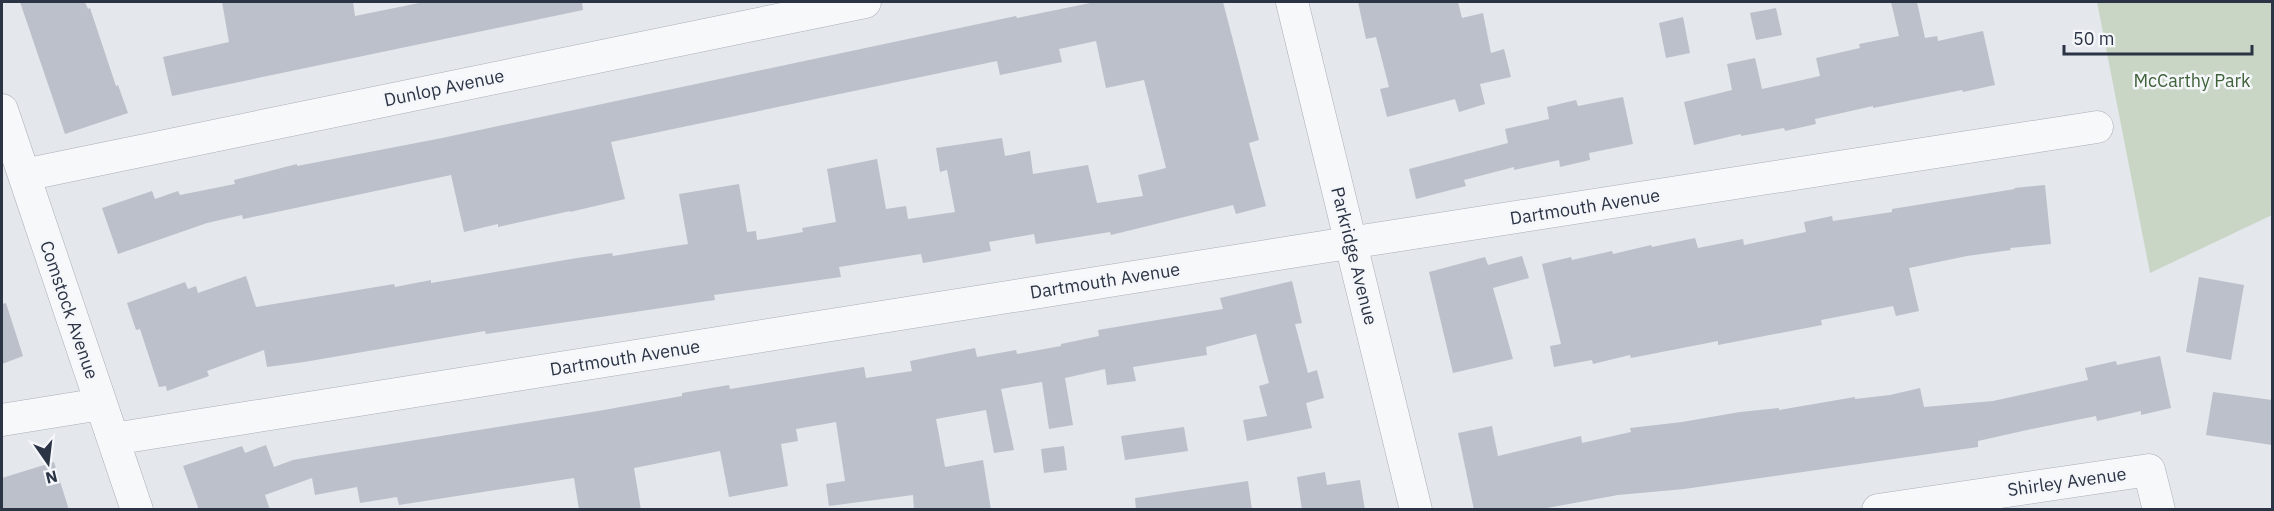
<svg xmlns="http://www.w3.org/2000/svg" width="2274" height="511" viewBox="0 0 2274 511" font-family="'IBM Plex Sans',sans-serif">
	<style>
		.green { fill: #c9d6c5 }
		.building { fill: #bbc0ca }
		.lines { fill: none; stroke-linecap: round; stroke-linejoin: round }
		.minor-casing { stroke: #a9aeb7; stroke-width: 33 }
		.minor { stroke: #f7f8fa; stroke-width: 32 }
		.labels { text-anchor: middle; stroke-width: 5; stroke-linejoin: round; paint-order: stroke }
		.park-label { font-size: 18px; fill: #3f6138; stroke: #f4f6f9 }
		.street-label { font-size: 18px; fill: #2b3445; stroke: #f4f6f9 }
	</style>
	<rect width="100%" height="100%" fill="#e4e7ec"/>
	<path class="green" d="M2097,2h175v213l-122,58z"/>
	<path class="building" d="M20,2h65l3,7 2,-1 26,78 2,-1 10,28 -63,21z
		M222,2h131l2,14 69,-14h158l1,8 -411,86 -9,-39 66,-15z
		M1095,2h128l36,138 -10,3 17,63 -30,8 -3,-9 -122,30 -1,-3 -74,12 -2,-10 -45,8 2,9 -68,12 -2,-9 -82,13 2,10 -127,18 1,5 -229,34 -1,-3 -181,31 -37,5 -3,-17 -57,21 2,5 -42,15 -1,-5 -7,1 -19,-58 -4,1 -9,-27 58,-21 3,7 8,-3 2,7 48,-17 10,31 138,-23 1,3 36,-7v3l146,-25 35,-5 1,3 55,-9 20,-3 -9,-50 60,-10 8,48 9,-1 1,9 46,-8 -1,-4 34,-6 -9,-53 50,-10 9,50 20,-3 2,13 47,-7 -8,-42 -7,2 -4,-24 66,-10 3,18 25,-5 3,23 55,-9 9,38 46,-7 -5,-21 28,-7 -22,-88 -38,8 -10,-47 -37,8 3,13 -24,5 -38,8 -3,-14 -386,81 14,57 -55,13v-1l-72,16v-3l-34,8 -13,-57 -208,44 -1,-4 -35,8 -89,31 -16,-46 50,-17 3,8 23,-8 2,4 55,-11 -1,-4 63,-16v2l145,-28 574,-122 1,2z
		M1358,2h100l4,16 21,-5 8,40 13,-4 7,28 -31,7 5,20 -26,8 -4,-13 -68,18 -7,-28 9,-2 -13,-50 -10,2z
		M1891,2h26l8,36 12,-2 1,5 45,-10 12,54 -32,7 -1,-2 -89,18v-2l-58,13 1,5 -31,7 -1,-3 -43,8v-2l-47,11 -10,-43 48,-12 -5,-26 28,-6 7,31 58,-13 -4,-18 44,-10 -1,-4 40,-8z
		M1776,8l6,27 -26,5 -6,-27z
		M1683,17l7,36 -24,5 -7,-35z
		M1623,97l10,47 -44,9 1,7 -30,7 -1,-7 -45,10v-3l-50,13 2,6 -50,13 -7,-30 99,-26 -3,-14 44,-10 -2,-12 29,-7 2,6z
		M2045,185l6,59 -41,4 1,2 -44,6 -58,12 10,43 -23,5 -3,-10 -72,14 1,5 -104,20v-4l-87,17 -1,-3 -37,9 -1,-4 -38,7 -4,-21 11,-2 -19,-80 29,-7 1,3 40,-9 1,3 38,-9 1,2 43,-9 3,10 45,-9 1,6 62,-13 -2,-10 28,-6 1,5 59,-9v-3l123,-20 -1,-1z
		M1522,256l7,22 -36,10 20,71 -60,14 -24,-101 56,-15 3,8z
		M2199,277l45,8 -13,75 -45,-8z
		M1292,281l10,42 -7,1 13,49 9,-3 7,28 -18,5 6,25 -65,13 -4,-21 24,-4 -8,-30 10,-3 -13,-49 -50,13 1,8 -74,12 3,14 -29,4 -2,-16 -40,9 8,47 -24,4 -7,-47 -41,7 13,61 -20,3 -8,-43 -50,9 9,48 38,-7 8,50h-77l-1,-15 -84,11 -3,-22 19,-3 -9,-59 -40,7 2,12 -17,3 7,42 -59,11 -9,-46 -86,17 7,42h-62l-5,-32 -175,27 -2,-8 -37,6 -3,-16 -42,8 -3,-17 -47,17 5,15h-71l-16,-44 59,-20 3,7 21,-8 8,22 19,-7 29,-5 276,-44 84,-15v-3l47,-8 1,4 134,-22 2,11 46,-7 -2,-10 65,-13 2,9 39,-7 1,4 44,-8v-2l38,-8 -1,-6 125,-21 -3,-11z
		M6,303l17,53 -21,8v-60z
		M2160,356l11,52 -30,7v-4l-44,10 -1,-5 -69,14 -49,11v6l-294,42 -66,6 -82,15h-62l-16,-77 34,-7 6,30 83,-20 1,7 49,-11 -1,-4 52,-6 58,-10 39,-4v2l76,-13v2l35,-4 30,-7 4,19 69,-6 95,-21 -3,-12 31,-7 1,4z
		M2213,392l59,8v45l-66,-10z
		M1184,427l4,24 -63,9 -4,-24z
		M1064,446l3,24 -23,3 -3,-24z
		M54,462l15,48h-67v-32z
		M1325,472l2,13 33,-5 5,30h-63l-5,-33z
		M1248,481l4,29h-116l-1,-12z"/>
	<g class="lines">
		<defs>
			<path id="minor" d="M1292,2l124,508
				M2,110l135,400
				M24,175l841,-173
				M2,420l99,-16
				M113,439l1210,-192 774,-120
				M1878,510l271,-40 10,40"/>
		</defs>
		<use href="#minor" class="minor-casing"/>
		<use href="#minor" class="minor"/>
	</g>
	<g class="labels">
		<g class="park-label">
			<text x="2192" y="87">McCarthy Park</text>
		</g>
		<g class="street-label">
			<text transform="translate(444 88) rotate(-12)" y="6">Dunlop Avenue</text>
			<text transform="translate(1585 207) rotate(-9)" y="6">Dartmouth Avenue</text>
			<text transform="translate(1354 256) rotate(76)" y="6">Parkridge Avenue</text>
			<text transform="translate(1105 281) rotate(-9)" y="6">Dartmouth Avenue</text>
			<text transform="translate(69 310) rotate(71)" y="6">Comstock Avenue</text>
			<text transform="translate(625 358) rotate(-9)" y="6">Dartmouth Avenue</text>
			<text transform="translate(2067 482) rotate(-8)" y="6">Shirley Avenue</text>
		</g>
	</g>
	<rect width="2274" height="511" fill="none" stroke="#2b3445" stroke-width="6"/>
	<g transform="translate(48 463) rotate(166)" stroke="#f4f6f9" stroke-width="4.5" paint-order="stroke">
	<path d="M0-4.5L10 22L0 15L-10 22Z" fill="#2b3445"/>
	<text y="-9" font-size="16" font-weight="bold" text-anchor="middle" fill="#2b3445">N</text>
	</g>
	<path d="M2064 45v9h188v-9" fill="none" stroke="#2b3445" stroke-width="3"/>
	<text x="2073" y="45" font-size="18" fill="#2b3445" stroke="#f4f6f9" stroke-width="4.5" paint-order="stroke">50 m</text>
</svg>
